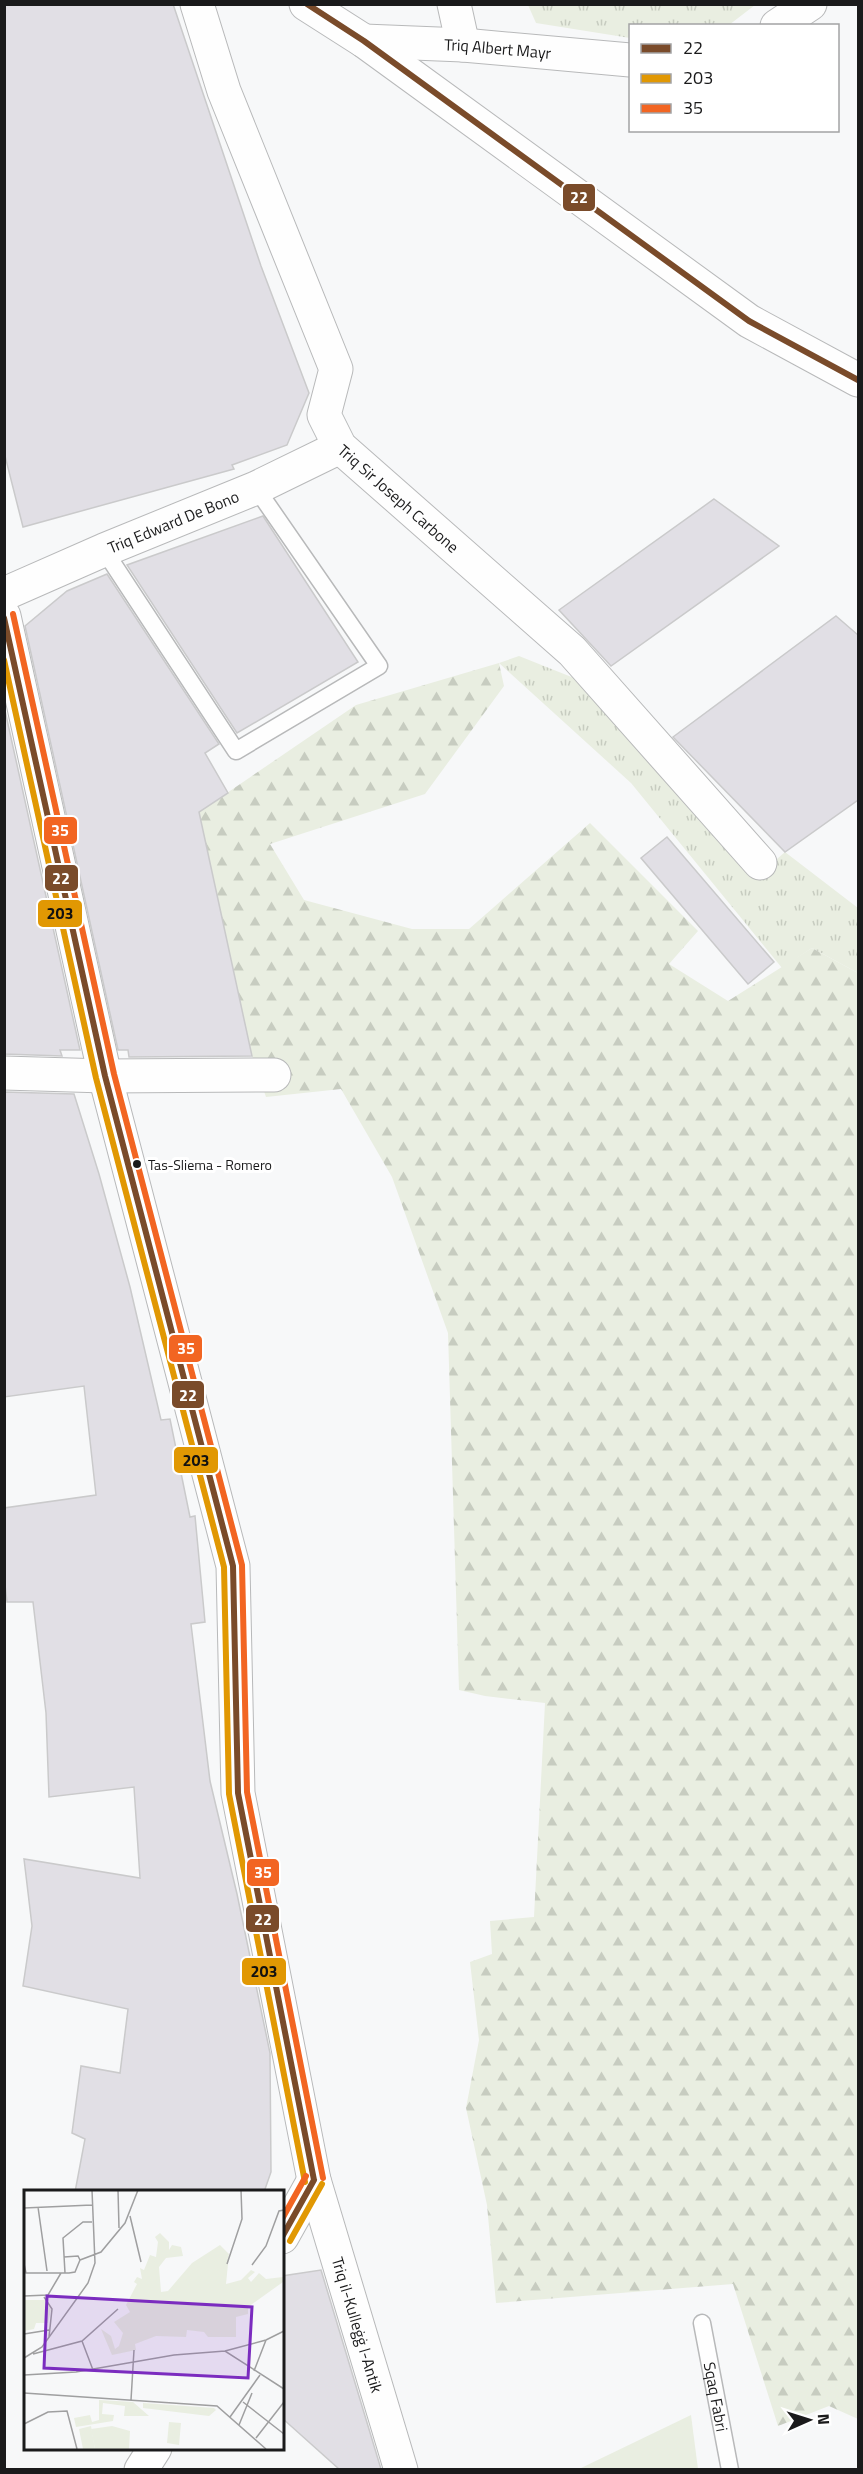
<svg xmlns="http://www.w3.org/2000/svg" width="863" height="2474" viewBox="0 0 863 2474" font-family="'Titillium Web',sans-serif">
	<style>
		.grass { fill: url(#grass-tufts) }
		.forest { fill: url(#forest-firs) }
		.garden { fill: #e9eee1 }
		.building { fill: #e1dfe5; stroke: #cacacb; stroke-width: 1.5 }
		.lines { fill: none; stroke-linecap: round; stroke-linejoin: round }
		.lane-casing { stroke: #b8b9ba; stroke-width: 19 }
		.street-casing { stroke: #b8b9ba; stroke-width: 35 }
		.secondary-casing { stroke: #b8b9ba; stroke-width: 35 }
		.lane { stroke: #fefefe; stroke-width: 16 }
		.street { stroke: #fefefe; stroke-width: 33 }
		.secondary { stroke: #fefefe; stroke-width: 33 }
		.bus-1-casing { stroke: #fff; stroke-width: 10 }
		.bus-2-casing { stroke: #fff; stroke-width: 10 }
		.bus-3-casing { stroke: #fff; stroke-width: 10 }
		.bus-1 { stroke: #7a4b2a; stroke-width: 6 }
		.bus-2 { stroke: #e19803; stroke-width: 6 }
		.bus-3 { stroke: #f26522; stroke-width: 6 }
		.bus-dot { fill: #1a1a1b; stroke: #fff; stroke-width: 2 }
		.labels { text-anchor: middle; stroke-width: 6; stroke-linejoin: round; paint-order: stroke }
		.bus-label { font-size: 14px; fill: #1a1a1b; stroke: #fff; text-anchor: start }
		.street-label { font-size: 16px; fill: #1a1a1b; stroke: #fff }
		.inset-road { fill: none; stroke: #9f9fa0; stroke-width: 1.5 }
		.view { fill: #7b2cbf; fill-opacity: 0.15; stroke: #7b2cbf; stroke-width: 3 }
		.inset-edge { fill: none; stroke: #1a1a1b; stroke-width: 3 }
		.line-badge { stroke: #fff; stroke-width: 2 }
		.badge-label { font-size: 16px; text-anchor: middle; font-weight: bold; fill: #fff }
		.pale-badge-label { font-size: 16px; text-anchor: middle; font-weight: bold; fill: #111 }
	</style>
	<defs>
		<pattern id="grass-tufts" width="24" height="20" patternUnits="userSpaceOnUse" patternTransform="scale(1.5)"><rect width="24" height="20" fill="#e9eee1"/><path d="M3 7l-1-3M5 7V3M7 7l1-3M15 17l-1-3M17 17v-4M19 17l1-3" fill="none" stroke="#c7ccc0"/></pattern>
		<pattern id="forest-firs" width="22" height="20" patternUnits="userSpaceOnUse" patternTransform="scale(1.5)"><rect width="22" height="20" fill="#e9eee1"/><path d="M5 1l3.5 6h-7zM16 11l3.5 6h-7z" fill="#c7ccc0"/></pattern>
	</defs>
	<rect width="100%" height="100%" fill="#f7f8f9"/>
	<path class="grass" d="M528,5h227l-26,20 -99,1v12l-94,-15z
		M519,656l55,22 181,200 30,-26 73,56v65l-46,-25 -30,20 -151,-185 -132,-120z"/>
	<path class="forest" d="M499,663l5,23 -79,108 -155,50 34,56 108,29h57l121,-106 108,108 -29,33 59,37 84,-53 46,25v1446l-29,-13 -51,20 -45,-142 -237,19 -9,-98 -21,-97 13,-68 -9,-78 22,-8 -2,-33 44,-4 11,-214 -60,-7 -26,-6 -11,-357 -56,-156 -51,-88 -75,8 -14,-41 -53,-244 157,-107z"/>
	<path class="garden" d="M691,2415l7,54h-119z"/>
	<path class="building" d="M4,4h169l88,262 48,127 -22,52 -55,20 2,4 -211,58 -19,-75z
		M714,499l65,47 -168,120 -52,-56z
		M263,516l95,146 -121,71 -110,-168z
		M107,574l112,170 -14,9 23,40 -29,19 53,244 -123,1 -1,-7h-10l-93,-424 42,-35z
		M836,616l22,19v165l-73,52 -112,-115z
		M4,706l76,344h-20l2,6 -58,-2z
		M667,837l107,125 -26,22 -107,-126z
		M4,1092l70,2 25,80 31,113 31,133 9,-1 20,98 5,-1 10,106 -14,2 19,157 27,113 33,159 1,119 -7,20h-189l10,-53 -13,-6 9,-67 39,7 8,-64 -105,-23 9,-60 -8,-67 116,19 -6,-91 -85,10 -3,-84 -13,-111h-26l-3,-26v-68l92,-13 -12,-109 -80,11z
		M321,2270l60,199h-42l-57,-51v-142z"/>
	<g class="lines">
		<defs>
			<g id="lane">
				<path d="M104,550l132,201 143,-85 -123,-178"/>
				<path id="s1" d="M702,2323l28,147"/>
			</g>
			<g id="street">
				<path id="s2" d="M197,4l27,87 112,278 -12,46 16,32 232,204 188,212"/>
				<path d="M306,4l58,37 385,280 109,59"/>
				<path d="M454,4l9,41"/>
				<path d="M777,26l33,-22"/>
				<path id="s3" d="M364,41l99,4 167,15"/>
				<path id="s4" d="M4,594l100,-44 152,-62 84,-41"/>
				<path d="M4,1073l101,3 169,-1"/>
			</g>
			<g id="secondary">
				<path id="s5" d="M4,616l101,460 128,490 5,227 76,387 87,290"/>
				<path d="M282,2237l32,-57"/>
				<path d="M141,2470l14,-22"/>
			</g>
		</defs>
		<use href="#lane" class="lane-casing"/>
		<use href="#street" class="street-casing"/>
		<use href="#secondary" class="secondary-casing"/>
		<use href="#lane" class="lane"/>
		<use href="#street" class="street"/>
		<use href="#secondary" class="secondary"/>
		<defs>
			<path id="bus-1" d="M307,4l57,37 385,280 109,59
				M4,618l101,458 128,490 5,227 76,387
				M282,2237l32,-57"/>
			<path id="bus-2" d="M4,660l92,418 128,489 5,227 76,388
				M290,2241l32,-57"/>
			<path id="bus-3" d="M13,614l101,460 128,491 5,227 76,386
				M282,2219l24,-43"/>
		</defs>
		<use href="#bus-1" class="bus-1-casing"/>
		<use href="#bus-2" class="bus-2-casing"/>
		<use href="#bus-3" class="bus-3-casing"/>
		<use href="#bus-1" class="bus-1"/>
		<use href="#bus-2" class="bus-2"/>
		<use href="#bus-3" class="bus-3"/>
	</g>
	<circle class="bus-dot" cx="137" cy="1164" r="5"/>
	<g class="labels">
		<g class="bus-label">
			<text x="148" y="1170">Tas-Sliema - Romero</text>
		</g>
		<g class="street-label">
			<text dy="6" stroke="none"><textPath href="#s3" startOffset="134">Triq Albert Mayr</textPath></text>
			<text dy="6" stroke="none"><textPath href="#s2" startOffset="552">Triq Sir Joseph Carbone</textPath></text>
			<text dy="6" stroke="none"><textPath href="#s4" startOffset="184">Triq Edward De Bono</textPath></text>
			<text dy="6" stroke="none"><textPath href="#s5" startOffset="1750">Triq il-Kulleġġ l-Antik</textPath></text>
			<text dy="6" stroke="none"><textPath href="#s1" startOffset="75">Sqaq Fabri</textPath></text>
		</g>
	</g>
	<g transform="translate(24 2190)">
		<rect width="260" height="260" fill="#f7f8f9"/>
		<path d="M0,110h21l6,10 -3,13h-12l-2,6 -10,2z" fill="#e9eee1"/>
		<path d="M136,43l9,9v8l3,-5 9,2 2,9 -17,2 -7,9 2,25 7,-1 24,-28 28,-18 9,9 -3,30 15,-4 10,-10 4,2 -7,6 3,4 8,-9 7,6 17,-2v5l-35,25v7l-12,3v20h-28l-4,-5 -17,-2 -1,7 -30,-1 -21,8 1,6 -24,5 -11,-26 10,7 4,13 4,-3 4,-13 -9,-11 16,-10 -4,-7 11,-21 -3,-2 3,-5 5,2 -2,-11 4,2 6,-15 6,2 2,-15 -3,-5z" fill="#e9eee1"/>
		<path d="M75,210l34,2 16,14h-25l1,-10 -22,-3 -1,11 12,1 -1,6 -37,6 -2,-9 16,-3 2,7 7,-2zM119,213l71,5 2,2 -7,6 -66,-8zM67,236l4,23h-12l-4,-20z" fill="#e9eee1"/>
		<path d="M145,232l12,1 -2,22 -12,-2zM88,236l18,5 -1,18h-34l-4,-20z" fill="#e9eee1"/>
		<path class="inset-road" d="M94,0l1,38M14,17l9,64M0,18l68,-3M106,26l11,46M40,67l14,-1 2,4M56,70l21,-8 24,-29 13,-33M0,74l2,9h43l6,-1 5,-12M203,74l15,-45 -1,-29M228,75l14,-19 13,-35 5,-1M41,83l-2,-35 20,-16h9M0,106l24,-1 13,-22M20,107l8,12 -3,28M0,144l25,-4M58,151l11,29M201,161l41,-11 18,-9M9,164l49,-13 36,-32M0,168l18,-11 46,-64 7,-20 -3,-73M230,181l12,-31M0,185l52,-3 98,-17 51,-4 59,38M0,203l193,13 49,43M107,210l3,-50M219,212l41,32M206,227l30,-42M0,234l24,-12 19,-1 10,38M215,235l13,-32M232,248l28,-36"/>
		<path class="view" d="M23,106l205,11 -4,71 -204,-10z"/>
		<rect width="260" height="260" class="inset-edge"/>
	</g>
	<g class="line-badge">
		<rect x="562" y="183" width="34" height="29" rx="6" fill="#7a4b2a"/>
		<rect x="43" y="816" width="35" height="29" rx="6" fill="#f26522"/>
		<rect x="44" y="864" width="35" height="28" rx="6" fill="#7a4b2a"/>
		<rect x="37" y="899" width="46" height="29" rx="6" fill="#e19803"/>
		<rect x="168" y="1334" width="35" height="29" rx="6" fill="#f26522"/>
		<rect x="171" y="1380" width="34" height="29" rx="6" fill="#7a4b2a"/>
		<rect x="173" y="1446" width="46" height="28" rx="6" fill="#e19803"/>
		<rect x="246" y="1858" width="34" height="29" rx="6" fill="#f26522"/>
		<rect x="245" y="1904" width="35" height="29" rx="6" fill="#7a4b2a"/>
		<rect x="241" y="1957" width="46" height="29" rx="6" fill="#e19803"/>
	</g>
	<g class="badge-label">
		<text x="579" y="203">22</text>
		<text x="60" y="836">35</text>
		<text x="61" y="884">22</text>
		<text x="186" y="1354">35</text>
		<text x="188" y="1401">22</text>
		<text x="263" y="1878">35</text>
		<text x="263" y="1925">22</text>
	</g>
	<g class="pale-badge-label">
		<text x="60" y="919">203</text>
		<text x="196" y="1466">203</text>
		<text x="264" y="1977">203</text>
	</g>
	<rect width="863" height="2474" fill="none" stroke="#1a1a1b" stroke-width="12"/>
	<rect x="629" y="24" width="210" height="108" fill="#ffffff" stroke="#a3a3a4" stroke-width="1.5"/>
	<rect x="641" y="44" width="30" height="9" fill="#7a4b2a" stroke="#a3a3a4" stroke-width="1.5"/>
	<text x="683" y="54" font-size="18" fill="#1a1a1b">22</text>
	<rect x="641" y="74" width="30" height="9" fill="#e19803" stroke="#a3a3a4" stroke-width="1.5"/>
	<text x="683" y="84" font-size="18" fill="#1a1a1b">203</text>
	<rect x="641" y="104" width="30" height="9" fill="#f26522" stroke="#a3a3a4" stroke-width="1.5"/>
	<text x="683" y="114" font-size="18" fill="#1a1a1b">35</text>
	<g transform="translate(809 2420) rotate(87)" stroke="#ffffff" stroke-width="4.5" paint-order="stroke">
	<path d="M0-4.5L10 22L0 15L-10 22Z" fill="#1a1a1b"/>
	<text y="-9" font-size="16" font-weight="bold" text-anchor="middle" fill="#1a1a1b">N</text>
	</g>
</svg>
